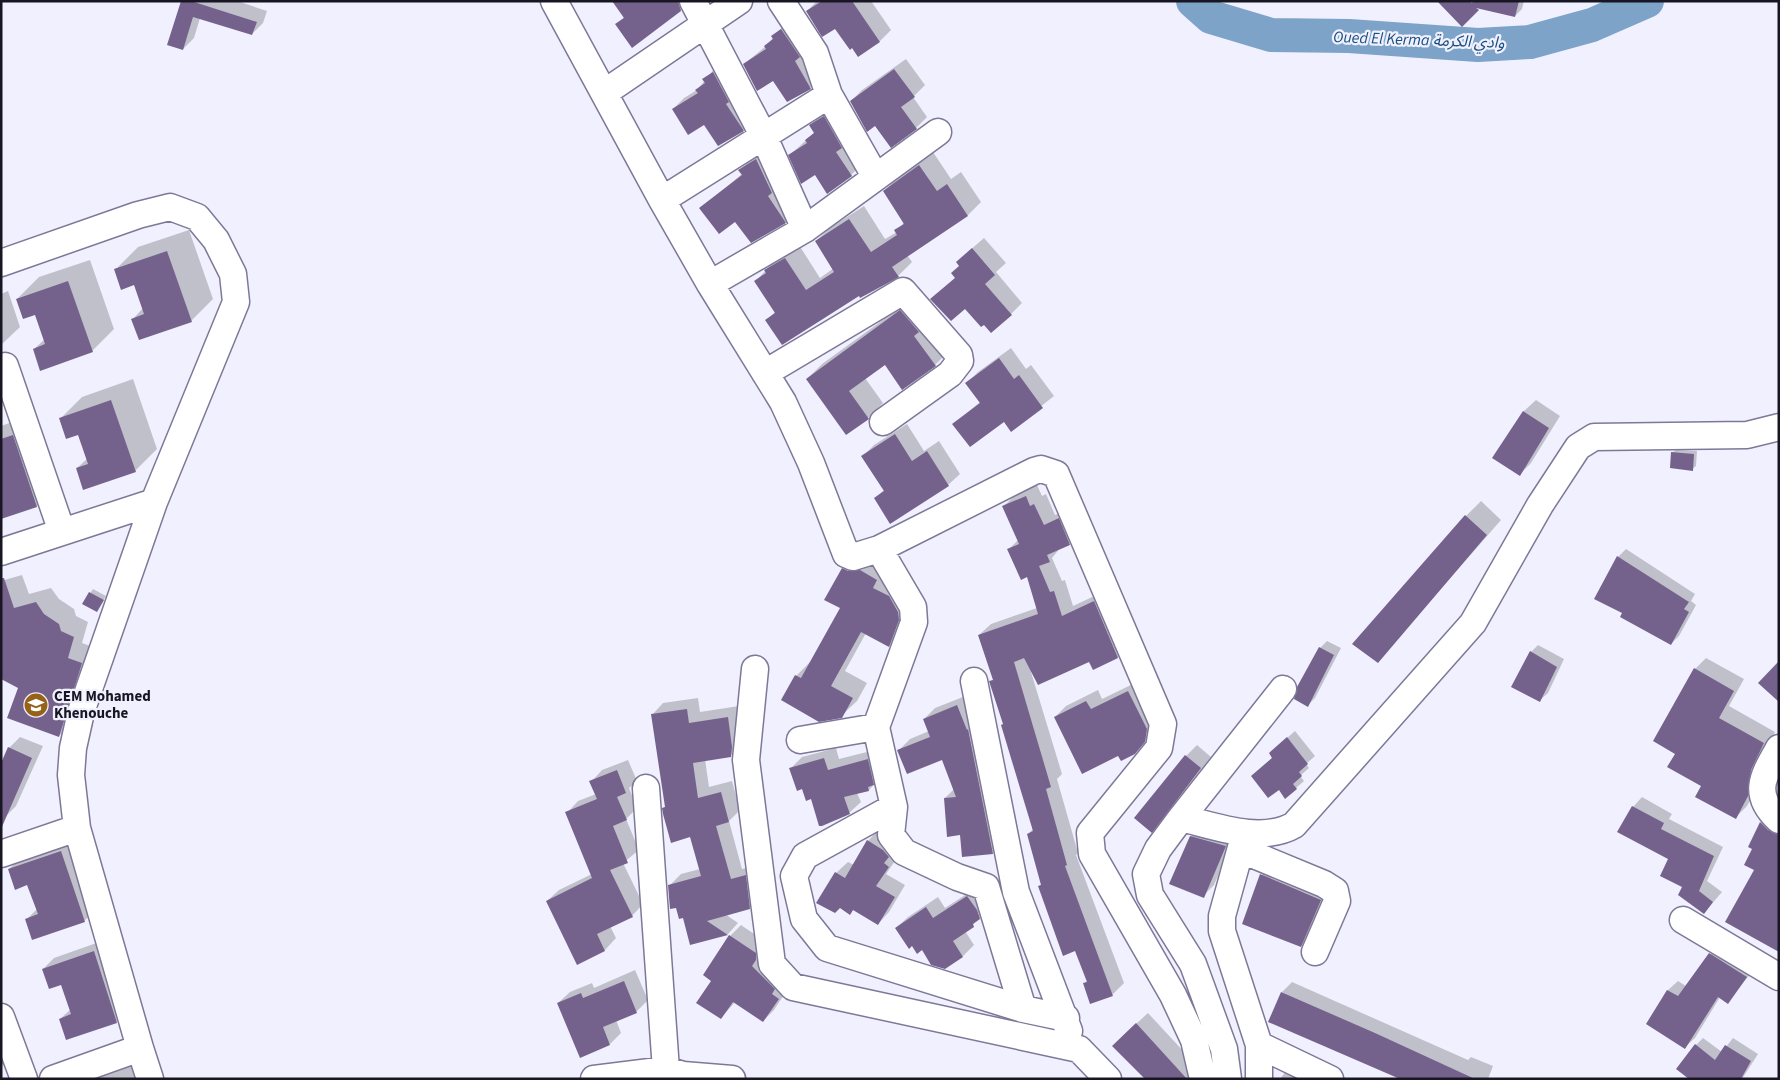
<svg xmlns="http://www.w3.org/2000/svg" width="1780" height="1080" viewBox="0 0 1780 1080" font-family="'Source Sans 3','Noto Sans Arabic',sans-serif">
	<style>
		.shadow { fill: #0003 }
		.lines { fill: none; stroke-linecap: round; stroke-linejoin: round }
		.river { stroke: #7da3c8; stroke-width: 34 }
		.building { fill: #75628c }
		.minor-casing { stroke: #7d7898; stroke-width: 29 }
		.minor { stroke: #fff; stroke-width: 26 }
		.labels { text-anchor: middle; stroke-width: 4.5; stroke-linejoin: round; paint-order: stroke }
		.poi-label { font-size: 15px; font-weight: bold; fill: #181622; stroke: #f1f0fe; text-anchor: start }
		.water-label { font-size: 16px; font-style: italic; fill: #164f7f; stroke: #f1f0fe }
	</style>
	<rect width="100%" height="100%" fill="#f1f0fe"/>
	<path class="shadow" d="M182,1h55l30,10 -4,12 -11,11 -52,-16 -6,20 -11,11z
		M614,1h76l-9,9 -64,14 8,-8z
		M817,1h54l20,29 -11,11 -22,14 -22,-28 -29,-16z
		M1498,1h26l-2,8 -7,7z
		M784,25l37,51 -11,12 -23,13 -14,-22 -29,-15 22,-18z
		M906,59l19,26 -12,12 14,20 -11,11 -41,-4 -24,-23 11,-11z
		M715,68l39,51 -11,11 -39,-7 -31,-14 11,-11 13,-8z
		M835,106l27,58 -11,11 -36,-2 -25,-18 25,-23 -4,-7 11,-11z
		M768,148l28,63 -11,11 -50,-2 -34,-12 41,-34 -2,-4 11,-11z
		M933,152l18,27 10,-7 20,30 -13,13 -61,40 5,7 -14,14 -39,19 -92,25 9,-9 -20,-30 10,-11 13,-14 20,-11 21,33 14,-10 -18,-27 14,-13 34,-22 21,33 12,-7 7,-10 -20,-31 14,-14z
		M189,230l24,69 -22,22 -58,-2 10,-11 -8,-24 -19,-15 22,-22z
		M984,238l22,25 -10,9 26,31 -11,11 -46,-6 -33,-9 24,-22 13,-26z
		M90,260l24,69 -22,22 -58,-2 11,-10 -9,-25 -19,-15 22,-22z
		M8,291l12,36 -19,18v-51z
		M916,296l34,54 -15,15 -50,-2 -20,15 18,25 -15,15 -61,-39 15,-15z
		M1011,348l15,21 5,-4 23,31 -43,34 -7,-9 -50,3 26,-22 -13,-19 11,-11z
		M133,379l24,70 -22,22 -58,-3 11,-10 -9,-25 -19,-14 22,-22z
		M1536,400l24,16 -29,47 -12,12 -25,-17 30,-47z
		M35,414l24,70 -22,22 -36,12v-92z
		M907,424l17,27 15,-10 21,33 -12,11 -58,37 -15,-24 9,-8 -21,-34 11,-11z
		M1676,450l21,1 -1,15 -4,3 -20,-16z
		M1037,485l5,11 4,-2 9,21 15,-7 11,25 -12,11 -9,4 -8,10 10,23 3,-1 8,26 32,-15 24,55 -11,11 -25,11 -3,-8 -59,12 31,102 -5,5 21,74 -2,2 48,128 -11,11 -22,8 -7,-18 4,-4 -12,-30 -37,-64 3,-2 -14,-50 6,-6 -43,-146 3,-3 -15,-44 12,-11 46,-16 -9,-33 -19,-26 9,-9 -14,-34 11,-11z
		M1481,501l20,19 -123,141 88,-145z
		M1626,549l69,45 -4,7 5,4 -17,31 -8,8 -47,-31 -29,-15 23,-41z
		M858,554l46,28v49l-15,15 -23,-13 -21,38 22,12 -10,18 -16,15 -45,-40 15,-15 30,-53 2,-39z
		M22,575l7,19 22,-6 8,11 15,10 2,7 12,6 -6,21 14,5 -22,73 -15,15 -40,-49 -18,-106z
		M93,589l13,7 -10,15 -13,-7z
		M1327,641l14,7 -26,50 -7,7 12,-57z
		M1538,645l26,14 -16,34 -8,7 -9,-48z
		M1706,658l38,21 -15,27 46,26 -14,26 -2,26 -12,22 -11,11 -59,-64 18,-84z
		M1139,681l17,48 -22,24 -15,1 -64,-37 11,-11 32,-16 4,9z
		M968,695l36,147 -11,11 -32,-19 -16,-36 9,-9 -11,-31 -44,-8 11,-11 19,-8 -5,-12 11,-11z
		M698,698l2,14 39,-6 3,38 -11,11 -26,4 4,28 23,-6 8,29 -11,11 13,48 15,-4 4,31 -12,12 -24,6 13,9 -10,11 -37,10 -7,-27 -15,-31 12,-12 19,-5 -9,-33 -27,-28 2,-2 -14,-91 11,-12z
		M1295,731l20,25 -9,8 3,4 -9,8 4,5 -8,7h-17l-27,-12 21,-19 5,-11z
		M20,737l23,9 -27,60 -11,11 4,-69z
		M1197,745l14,12 -60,74 35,-75z
		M836,748l3,11 40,-10 1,29 -11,12 -12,3 4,9 -12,11 -11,6 -18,5 -9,-27 -20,-29 11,-11z
		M628,760l9,21 -8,7 8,20 -11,11 13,31 -16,13 20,41 -11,12 -22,10 6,12 -11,12 -27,13 -31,-62 12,-11 33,-16 -25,-61 11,-12 18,-7 -5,-12 11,-12z
		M1642,797l30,17 -3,5 54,28 -16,34 15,11 -18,21 -20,-26 -14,-28 -37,-52z
		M1772,813l7,6v130l-24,-80 -1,-21 -4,-2 11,-23z
		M1202,825l34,9 -22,51 -11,11 -12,-60z
		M879,829l20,26 -13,19 19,11 -16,27 -11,12 -24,-15 -4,5 -14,-41 12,-11 6,3 14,-24z
		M72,840l24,70 -12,11 -57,-2 10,-10 -9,-25 -19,-15 12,-11z
		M1273,863l58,26 -19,46 -11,11 -58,-23 19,-48z
		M979,886l5,28 -19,17 9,14 -11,11 -18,12 -49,-40 12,-11 30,-20 7,11z
		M741,925l25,17 23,45 -15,23 -11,11 -28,-19 -14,16 -9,-38 18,-44z
		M105,940l23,70 -12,12 -56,-3 11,-10 -9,-25 -19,-15 11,-11z
		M1719,944l36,24 -27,34 -8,-5 -25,41 -10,9 -38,-23 21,-34 10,-9 8,5z
		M635,970l13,30 -12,12 -20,8 5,13 -11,11 -52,-41 12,-11 22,-9 2,5z
		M1292,982l176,78 3,-3 22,9 -5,13h-87l-119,-87z
		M1148,1013l50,54 -12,12 -61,-45z
		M1,1032l9,25 -9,9z
		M1703,1038l19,14 11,-14 25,16 -16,25h-48l2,-34z
		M141,1057l8,22h-62z
		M1290,1066l31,13h-41z"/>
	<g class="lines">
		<path class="river" d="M1193,1l18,16 60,18 78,1 129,9 52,-3 62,-17 55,-24"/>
	</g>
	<path class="building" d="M181,1h10l66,21 -5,13 -59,-18 -10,33 -16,-5z
		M612,1h66l3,10 -49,37 -17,-24 9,-6z
		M822,1h30l28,41 -22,15 -6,-9 -2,2 -15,-21 -13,8 -16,-26z
		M1437,1h33l2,2 1,-2h46l-4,16 -39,-9 3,2 -17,17z
		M781,29l19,28 -5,4 16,28 -24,13 -14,-21 -16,10 -14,-27 23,-15 -2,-3 9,-7 -2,-3z
		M894,69l21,28 -14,10 16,22 -26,19 -16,-22 -8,6 -17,-31z
		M713,72l16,30 -3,2 18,27 -26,15 -14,-21 -16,10 -16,-26 26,-16 -3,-3 10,-7 -3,-4z
		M824,116l18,32 -6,4 16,24 -25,18 -12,-19 -14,9 -13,-29 19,-12 -2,-3 9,-7 -5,-8z
		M756,159l16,34 -4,3 18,27 -35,20 -16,-21 -16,12 -20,-26 43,-33 -4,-5z
		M919,165l18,26 10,-7 21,32 -76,51 7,10 -39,21 -1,-2 -77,49 -17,-25 10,-7 -21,-32 12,-8 -2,-3 21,-12 21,32 28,-18 -19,-31 34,-22 22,33 26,-17 -3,-5 10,-6 -21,-33z
		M972,248l23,27 -10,9 27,31 -21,18 -7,-8 -3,2 -16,-18 -14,12 -21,-22 25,-21 -4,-5 8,-7 -3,-4z
		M167,251l25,71 -53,18 -8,-21 13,-5 -10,-29 -13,5 -7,-21z
		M68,281l25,71 -53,19 -7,-22 12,-5 -10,-29 -12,4 -7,-20z
		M900,310l19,22 -5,4 22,30 -34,24 -17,-25 -36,26 20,28 -23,16 -40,-56z
		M999,358l15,21 5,-4 24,33 -32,24 -7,-10 -34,25 -18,-23 28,-21 -15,-20z
		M111,400l25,72 -53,18 -7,-22 12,-4 -10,-29 -12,4 -7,-21z
		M1523,411l26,17 -29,48 -28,-18z
		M895,434l17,27 15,-10 22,35 -59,38 -16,-26 10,-7 -23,-35z
		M13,435l24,72 -36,12v-80z
		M1671,452l23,2 -1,17 -23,-3z
		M1026,496l4,10 4,-2 10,21 15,-7 11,27 -23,10 3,7 -11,4 11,26 4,-1 8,25 32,-15 24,57 -25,12 -4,-8 -51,23 -14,-27 -10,4 37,125 -5,2 21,76 -2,1 48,130 -23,8 -7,-21 4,-1 -12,-31 -12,5 -25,-70 3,-1 -14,-51 6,-3 -32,-106 2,-1 -14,-43 4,-1 -15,-45 60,-21 -11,-37 -6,3 -14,-31 12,-5 -17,-38z
		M1465,515l22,20 -109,128 -26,-19z
		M1617,556l72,46 -5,7 5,3 -18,33 -51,-28 2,-4 -28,-14z
		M842,568l6,3 12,-1 17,10 -4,8 16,8 9,16 1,8 -10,27 -28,-15 -30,54 22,12 -11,20 -23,4 -38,-22 14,-25 6,3 39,-70 -16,-8z
		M1,578h3l10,30 22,-6 8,12 15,10 2,7 13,6 -6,21 14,5 -23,74 -52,-19 11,-30 -17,-9z
		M89,592l15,8 -7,12 -15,-8z
		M1319,647l15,8 -26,52 -14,-8 3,-12z
		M1530,651l27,16 -17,35 -29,-15z
		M1779,661v41l-21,-19z
		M1694,668l40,23 -15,27 45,25 -13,27 -3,26 -12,23 -41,-22 6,-11 -34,-19 8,-13 -22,-13z
		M1128,691l19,38 -2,13 -10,12 -14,7 -3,-5 -36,18 -28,-57 32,-16 5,8z
		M957,705l10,25 1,-1 25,125 -31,3 -2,-22 -13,2 -3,-39 12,-1 -14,-37 -35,14 -10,-24 33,-13 -7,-18z
		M687,709l2,14 39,-6 4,30 -1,10 -38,6 5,35 23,-6 8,30 -13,4 15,53 15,-4 4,34 -43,12 21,14 -38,10 -7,-27 -4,1 -3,-11 -6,1 -2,-24 33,-9 -11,-39 -19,6 -8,-29 -1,-6 3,-1 -14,-93z
		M1287,737l21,27 -9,8 3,4 -9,8 4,5 -12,10 -6,-9 -11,8 -17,-22 21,-18 -3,-5z
		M8,747l24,11 -31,71v-66z
		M1185,755l16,13 -49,65 -18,-15z
		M824,758l4,12 40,-11 6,26 -6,2 1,4 -25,6 6,17 -28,12h-3l-8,-27 -5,2 -4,-12 -5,2 -8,-23z
		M617,770l9,23 -9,4 10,23 -14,6 15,37 -18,7 23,47 -36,17 8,17 -28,14 -31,-64 46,-23 -27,-66 32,-13 -8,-18z
		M1632,806l32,17 -3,6 53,27 -15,35 14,11 -9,12 -26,-19 4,-8 -22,-11 8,-17 -51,-27z
		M1760,822l8,8 11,5v117l-54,-30 29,-52 -10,-5 8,-16 -4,-2z
		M1190,836l36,10 -22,52 -35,-14z
		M867,840l16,10 6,7 -5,6 5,4 -13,19 19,11 -17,28 -25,-15 -3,5 -10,-7 -5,5 -19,-10 19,-31 10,6z
		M61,851l24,71 -53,18 -7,-21 13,-5 -11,-29 -12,5 -7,-21z
		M1260,874l61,26 -20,47 -59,-23z
		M967,896l10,14 3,9 -7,5 1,3 -21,14 10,16 -18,12 -14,-4 -9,-15 -5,4 -5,-8 -3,3 -14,-21 31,-21 7,11z
		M729,935l27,18v7l-4,6 23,23 -3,5 7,5 -16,23 -30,-20 -12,17 -25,-16 15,-22 -8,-6z
		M94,951l23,72 -51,17 -7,-21 12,-5 -10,-29 -12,4 -7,-20z
		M1709,953l38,24 -19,27 -10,-7 -33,52 -39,-25 21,-34 11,6z
		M624,981l13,32 -34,14 7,18 -30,13 -23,-55 24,-10 2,5z
		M1281,992l94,41 100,46h-75l-132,-57z
		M1136,1023l51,56h-42l-33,-33z
		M1695,1044l20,16 10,-15 26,16 -10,18h-52l-13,-10z"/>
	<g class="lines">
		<defs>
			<path id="minor" d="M554,1l108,199 48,84 73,118 28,61 35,91 7,3 26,-8 155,-78 7,-2 15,5 107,250 -4,24 -69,85 2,21 81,141 21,45 9,39
				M693,1l71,136 41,92
				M781,1l34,52 14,42 46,81
				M604,93l135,-92
				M662,200l167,-105
				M1,263l137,-48 32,-8 27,10 19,23 17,34 3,28 -82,200 -73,210 -8,36 -2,27 6,53 63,220 -87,31
				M710,284l95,-55 133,-97
				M1,367l4,-1 57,166
				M765,373l138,-82 56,64 1,6 -10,13 -67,48
				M879,549l34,58 1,15 -38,105 18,80 -89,49 -11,20 10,43 23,29 196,61 43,9
				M1,552l153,-50
				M755,669l-9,91 26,204 21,23 286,62 29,30
				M974,681l42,211 53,139
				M800,740l76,-13
				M1779,748c-16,28 -28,46 0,72
				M646,788l20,282
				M894,807l-3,28 13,17 53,25 29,10 37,122
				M1181,818c34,8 80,26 113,7l179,-202 67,-118 38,-58 16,-10 153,-2 32,-8
				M1245,833l-23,83v15l37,114
				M1242,850l82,34 11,7 2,10 -22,51
				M1,854l76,-26
				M1683,920l96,57
				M1,1017l23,62
				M140,1048l10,31
				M594,1079l72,-9 17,5 49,4
				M1228,1079l-4,-30 -31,-85 -43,-69 -4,-21 12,-25 23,-31 102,-129
				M1259,1079v-34l71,34"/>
		</defs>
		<use href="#minor" class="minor-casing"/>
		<use href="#minor" class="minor"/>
	</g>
	<defs>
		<symbol id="school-disc" viewBox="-11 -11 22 22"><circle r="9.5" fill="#966217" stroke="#f1f0fe"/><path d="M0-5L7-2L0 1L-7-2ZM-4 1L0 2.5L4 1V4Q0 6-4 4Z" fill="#fff"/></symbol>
	</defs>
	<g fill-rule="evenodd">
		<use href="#school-disc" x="22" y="691" width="28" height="28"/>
	</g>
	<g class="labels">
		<g class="poi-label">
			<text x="54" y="701">CEM Mohamed<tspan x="54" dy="17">Khenouche</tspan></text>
		</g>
		<g class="water-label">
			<text transform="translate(1419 39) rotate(2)" y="6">Oued El Kerma وادي الكرمة</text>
		</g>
	</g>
	<rect width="1780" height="1080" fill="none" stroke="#181622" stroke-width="5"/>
</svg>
